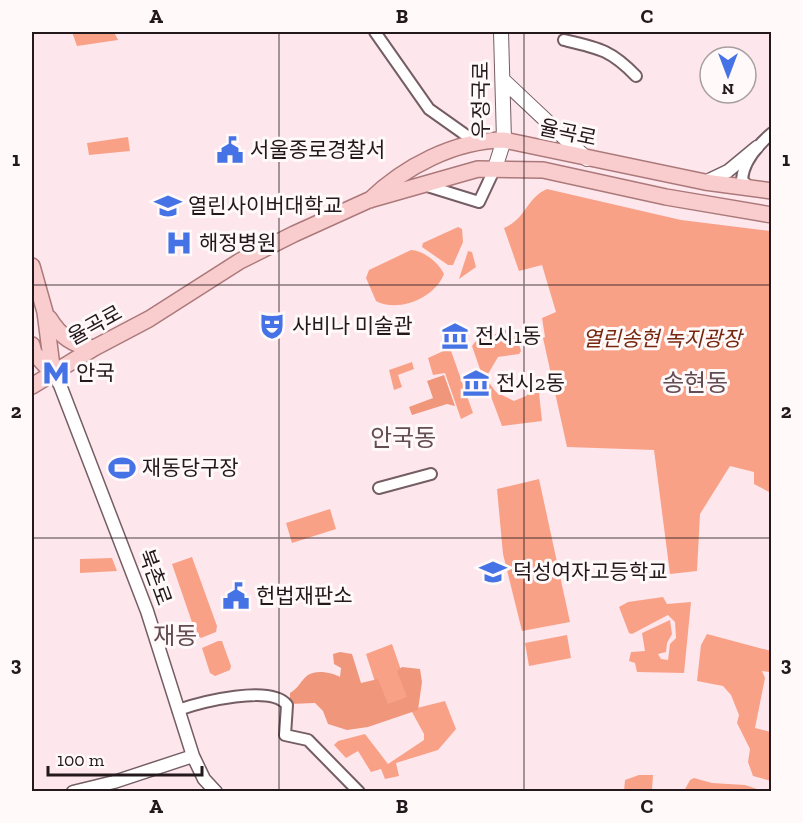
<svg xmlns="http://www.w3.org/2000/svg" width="803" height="823" viewBox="0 0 803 823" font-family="'Zilla Slab','Noto Sans KR',serif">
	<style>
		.green { fill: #f9a187 }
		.forest { fill: #ef967b }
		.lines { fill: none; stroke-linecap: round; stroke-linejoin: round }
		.minor-casing { stroke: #755d64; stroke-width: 14 }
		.tertiary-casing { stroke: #755d64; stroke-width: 15 }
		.secondary-casing { stroke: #755d64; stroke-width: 16 }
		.primary-casing { stroke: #ac797a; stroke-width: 18 }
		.minor { stroke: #fff; stroke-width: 10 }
		.tertiary { stroke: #fff; stroke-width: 12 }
		.secondary { stroke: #fff; stroke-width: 14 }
		.primary { stroke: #f9cdce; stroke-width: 15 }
		.grid { fill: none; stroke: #23191c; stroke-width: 1.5; stroke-opacity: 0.55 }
		.labels { text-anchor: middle; stroke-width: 6; stroke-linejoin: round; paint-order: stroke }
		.street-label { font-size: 21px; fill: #23191c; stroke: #fff9fa }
		.poi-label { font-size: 21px; fill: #23191c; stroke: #fff9fa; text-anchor: start }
		.park-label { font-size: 21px; font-style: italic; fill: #76270e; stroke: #fff9fa }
		.quarter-label { font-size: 24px; fill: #634c53; stroke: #fff9fa }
		.neatline { fill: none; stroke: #23191c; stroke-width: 2 }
		.grid-label { font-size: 20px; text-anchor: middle; font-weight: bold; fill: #23191c }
	</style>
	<rect width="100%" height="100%" fill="#fde7ed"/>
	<path class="green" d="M72,32h42l4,8 -41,6z
		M128,137l2,14 -41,4 -2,-12z
		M547,189l134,31 90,11v262l-17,-9v-12l-24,-6 -30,48 -3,57 -27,3 -16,-124 -87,-3 -24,-109 2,-1 -3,-19 14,-6 -14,-47 -23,6 -15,-43c23,-10 22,-30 43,-39z
		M458,227l4,2 1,13 -10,23h-5l-26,-18 1,-4z
		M411,250c12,0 28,13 33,24 -9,24 -46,39 -68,27l-10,-23 3,-8z
		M468,251l4,1 4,15 -17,12z
		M510,328l5,2 6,21 -2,3 -21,3 -10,17 -6,1 -10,-29 3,-4z
		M450,348l23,65 -12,6 -16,-46 -12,2 -5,-17z
		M412,362l2,7 -16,6 4,12 -8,3 -5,-20z
		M538,383l4,38 -40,5 -15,-40 3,-2 6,8 18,9 12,-5z
		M539,479l31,143 -48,9 -19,-77 -6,-65z
		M330,509l6,20 -44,14 -6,-20z
		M192,557l25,69 -1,6 -15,6 -5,-4 -24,-70z
		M112,558l5,13 -37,2v-14z
		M663,597l4,7 24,-2 -7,71 -47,-1 -2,-9 -6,-2 2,-9 14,-1 -3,-18 28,-13 2,14 -5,9 -1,9 -8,2 3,5 7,1 2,-16 6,-6 -1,-16 -7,-7 -36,19 -3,-1 -10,-26 9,-5z
		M707,634l64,17 -2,21 -7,-1 3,7 -10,50 16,4v49l-18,-5 -5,-14 2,-13 -13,-26 2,-8 -8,-20 -8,-9 -26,-5 4,-36z
		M567,635l4,23 -42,8 -4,-23z
		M218,641h4l9,25 -1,4 -15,6 -5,-3 -8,-25z
		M392,644l19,55 -27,11 -18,-56z
		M445,701l11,28 -18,21 -42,13 3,13 -14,3 -4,-10 -10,3 -13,-21 -12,7 -12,-13 4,-4 27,-7 23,30 36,-24v-6l-12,-22 1,-3z
		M639,775h14l-1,15 16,1h-44l1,-11z
		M694,778l18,5 33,2 18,6h-79l6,-11z"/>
	<path class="forest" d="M444,375l11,31 -8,-2 -35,11 -3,-8 24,-9 -6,-17z
		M340,652l12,2 9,29 17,-4 10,25 19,-7 -10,-26 5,-4 18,2 2,13 -4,28 -50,17 -21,3 -19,-6 -5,-13 -8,-8 -25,1v-11c9,-5 11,-13 18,-18 9,-6 25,-2 32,2l1,-9 -7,-4 -1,-10z"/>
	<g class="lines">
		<defs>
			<path id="minor" d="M375,32l54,77 48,34
				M564,40c35,8 47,10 72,36
				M424,185l55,17 16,-34
				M749,187l-7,-7c1,-18 16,-35 30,-47
				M379,488l52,-14
				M178,710c23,-8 93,-26 109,-5l-2,30 23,5 51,52"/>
			<path id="tertiary" d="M705,182l23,-11 29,-24
				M53,374l7,11 87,226 46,145 11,23 12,13
				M73,792l41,-10 79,-26"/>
			<path id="secondary" d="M503,80l84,79
				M495,168l9,-28 -3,-108"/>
			<path id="primary" d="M370,200c34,-33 85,-60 134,-60l201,42 67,9
				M32,266l13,46 8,62
				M49,318c11,18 24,28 45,30
				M32,345l2,8 19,21
				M32,386l62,-38 55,-29 91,-58 54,-27 75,-34 109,-31 65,1 123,27 106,18"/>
		</defs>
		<use href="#minor" class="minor-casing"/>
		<use href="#tertiary" class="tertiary-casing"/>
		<use href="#secondary" class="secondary-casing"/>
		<use href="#primary" class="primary-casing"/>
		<use href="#minor" class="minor"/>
		<use href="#tertiary" class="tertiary"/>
		<use href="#secondary" class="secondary"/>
		<use href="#primary" class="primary"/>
	</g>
	<path class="grid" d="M279,32v760M524,32v760M32,285h740M32,538h740"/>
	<defs>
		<symbol id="civic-bare" viewBox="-9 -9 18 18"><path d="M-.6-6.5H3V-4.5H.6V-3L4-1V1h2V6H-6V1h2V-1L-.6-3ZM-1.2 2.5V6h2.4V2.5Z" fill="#4572e4" stroke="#fff9fa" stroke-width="2.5" paint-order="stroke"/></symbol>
		<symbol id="university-bare" viewBox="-9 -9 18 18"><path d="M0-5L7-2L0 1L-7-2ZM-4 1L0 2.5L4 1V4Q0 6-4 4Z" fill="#4572e4" stroke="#fff9fa" stroke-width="2.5" paint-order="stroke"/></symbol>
		<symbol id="hospital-bare" viewBox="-9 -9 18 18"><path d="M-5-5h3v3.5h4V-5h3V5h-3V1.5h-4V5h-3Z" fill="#4572e4" stroke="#fff9fa" stroke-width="2.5" paint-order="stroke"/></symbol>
		<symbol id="theatre-bare" viewBox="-9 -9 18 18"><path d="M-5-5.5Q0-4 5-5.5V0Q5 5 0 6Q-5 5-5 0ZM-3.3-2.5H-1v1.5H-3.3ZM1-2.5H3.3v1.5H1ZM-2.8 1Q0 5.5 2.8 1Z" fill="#4572e4" stroke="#fff9fa" stroke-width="2.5" paint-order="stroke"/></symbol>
		<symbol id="museum-bare" viewBox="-9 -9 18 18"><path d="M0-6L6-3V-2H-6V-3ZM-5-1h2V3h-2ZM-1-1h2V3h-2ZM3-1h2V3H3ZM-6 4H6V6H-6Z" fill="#4572e4" stroke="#fff9fa" stroke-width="2.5" paint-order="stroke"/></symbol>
		<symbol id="metro-bare" viewBox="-9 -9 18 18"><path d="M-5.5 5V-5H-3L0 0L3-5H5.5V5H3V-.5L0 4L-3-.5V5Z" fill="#4572e4" stroke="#fff9fa" stroke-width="2.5" paint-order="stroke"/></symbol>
		<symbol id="stadium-bare" viewBox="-9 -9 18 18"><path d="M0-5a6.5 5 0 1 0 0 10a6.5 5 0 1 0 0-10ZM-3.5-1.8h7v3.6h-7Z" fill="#4572e4" stroke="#fff9fa" stroke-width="2.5" paint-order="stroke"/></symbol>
		<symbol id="school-bare" viewBox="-9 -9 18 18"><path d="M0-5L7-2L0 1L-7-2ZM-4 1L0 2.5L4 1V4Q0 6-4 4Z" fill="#4572e4" stroke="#fff9fa" stroke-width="2.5" paint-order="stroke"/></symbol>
	</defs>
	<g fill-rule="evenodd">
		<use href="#civic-bare" x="211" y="131" width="38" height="38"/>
		<use href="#university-bare" x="149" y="187" width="38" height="38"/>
		<use href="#hospital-bare" x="160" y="224" width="38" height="38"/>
		<use href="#theatre-bare" x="253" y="307" width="38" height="38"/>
		<use href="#museum-bare" x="436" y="317" width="38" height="38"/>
		<use href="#metro-bare" x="37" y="354" width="38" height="38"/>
		<use href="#museum-bare" x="457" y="364" width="38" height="38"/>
		<use href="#stadium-bare" x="103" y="449" width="38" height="38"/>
		<use href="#school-bare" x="474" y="553" width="38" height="38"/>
		<use href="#civic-bare" x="217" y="577" width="38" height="38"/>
	</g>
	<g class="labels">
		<g class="street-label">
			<text transform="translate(481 100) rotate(-90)" y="7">우정국로</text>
			<text transform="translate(568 133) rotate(12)" y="7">율곡로</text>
			<text transform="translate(95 325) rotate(-29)" y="7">율곡로</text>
			<text transform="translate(155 577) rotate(70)" y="7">북촌로</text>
		</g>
		<g class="poi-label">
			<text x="250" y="157">서울종로경찰서</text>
			<text x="188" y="213">열린사이버대학교</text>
			<text x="199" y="250">해정병원</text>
			<text x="292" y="333">사비나 미술관</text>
			<text x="475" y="343">전시1동</text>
			<text x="76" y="380">안국</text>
			<text x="496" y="390">전시2동</text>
			<text x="142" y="475">재동당구장</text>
			<text x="513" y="579">덕성여자고등학교</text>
			<text x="256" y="603">헌법재판소</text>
		</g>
		<g class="park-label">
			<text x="662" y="346">열린송현 녹지광장</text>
		</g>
		<g class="quarter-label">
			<text x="695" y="391">송현동</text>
			<text x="403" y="446">안국동</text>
			<text x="175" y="644">재동</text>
		</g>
	</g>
	<rect width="803" height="823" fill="none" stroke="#fff9fa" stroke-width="66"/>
	<g transform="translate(728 75) rotate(180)"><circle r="28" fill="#fff9fa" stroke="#a79fa1" stroke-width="1.5"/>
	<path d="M0-4.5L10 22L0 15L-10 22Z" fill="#4572e4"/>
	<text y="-9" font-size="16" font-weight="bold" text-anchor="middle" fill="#23191c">N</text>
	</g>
	<path d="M48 766v9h154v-9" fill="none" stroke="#23191c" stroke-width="3"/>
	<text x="57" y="766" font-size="18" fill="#23191c" stroke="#fff9fa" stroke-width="4.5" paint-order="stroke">100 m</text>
	<rect x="33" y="33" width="737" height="757" class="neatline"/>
	<g class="grid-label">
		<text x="156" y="23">A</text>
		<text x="402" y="23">B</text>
		<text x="647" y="23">C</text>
		<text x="16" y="166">1</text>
		<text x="786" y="166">1</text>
		<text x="16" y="418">2</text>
		<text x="786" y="418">2</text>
		<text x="16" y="671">3</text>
		<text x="786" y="671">3</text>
		<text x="156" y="813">A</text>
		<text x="402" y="813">B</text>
		<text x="647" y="813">C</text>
	</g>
</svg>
